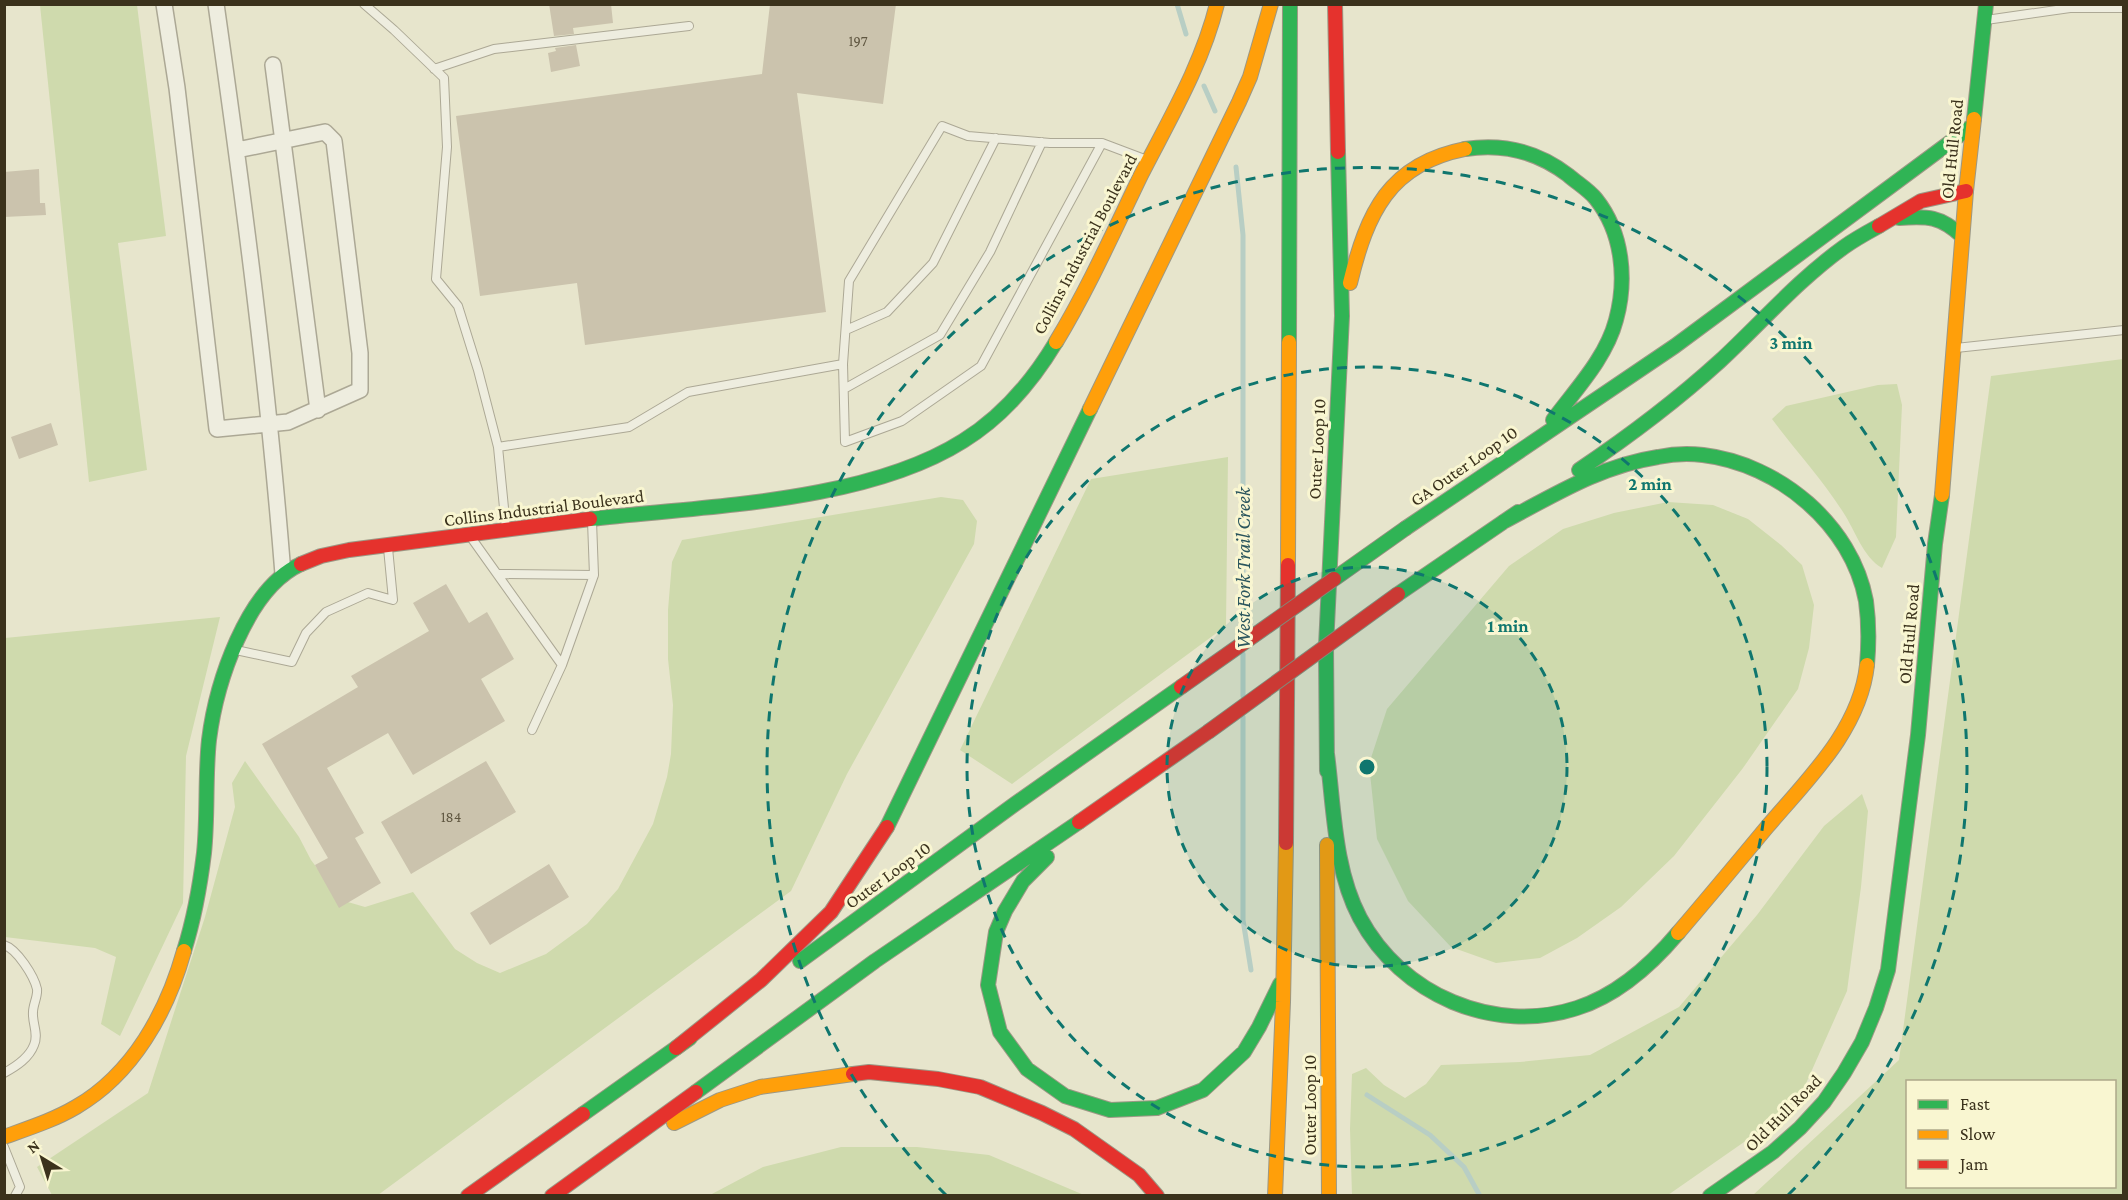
<svg xmlns="http://www.w3.org/2000/svg" width="2128" height="1200" viewBox="0 0 2128 1200" font-family="'Crimson Pro',serif">
	<style>
		.green { fill: #cfdaad; fill-rule: evenodd }
		.lines { fill: none; stroke-linecap: round; stroke-linejoin: round }
		.stream { stroke: #b8cec4; stroke-width: 5 }
		.building { fill: #cbc3ad }
		.lane-casing { stroke: #aca895; stroke-width: 10 }
		.street-casing { stroke: #aca895; stroke-width: 18 }
		.fast-casing { stroke: #9c9885; stroke-width: 16 }
		.slow-casing { stroke: #9c9885; stroke-width: 16 }
		.jam-casing { stroke: #9c9885; stroke-width: 16 }
		.lane { stroke: #eeeddf; stroke-width: 8 }
		.street { stroke: #eeeddf; stroke-width: 15 }
		.fast { stroke: #30b455; stroke-width: 14 }
		.slow { stroke: #ff9f0a; stroke-width: 14 }
		.jam { stroke: #e5322d; stroke-width: 14 }
		.fast-bridge-casing { stroke: #918e7c; stroke-width: 16; stroke-linecap: butt }
		.jam-bridge-casing { stroke: #918e7c; stroke-width: 16; stroke-linecap: butt }
		.fast-bridge { stroke: #30b455; stroke-width: 14 }
		.jam-bridge { stroke: #e5322d; stroke-width: 14 }
		.ring { fill: none; stroke: #0f766e; stroke-width: 3; stroke-dasharray: 10 8 }
		.labels { text-anchor: middle; stroke-width: 6; stroke-linejoin: round; paint-order: stroke }
		.number-label { font-size: 15px; fill: #5f5640 }
		.street-label { font-size: 18px; fill: #3b321c; stroke: #f9f6d1 }
		.water-label { font-size: 20px; font-style: italic; fill: #2a555d; stroke: #f9f6d1 }
		.centre { fill: #0f766e; stroke: #f9f6d1; stroke-width: 3 }
		.ring-label { font-size: 18px; text-anchor: middle; font-weight: bold; fill: #0f766e; stroke: #f9f6d1; stroke-width: 6; stroke-linejoin: round; paint-order: stroke }
	</style>
	<rect width="100%" height="100%" fill="#e7e5cc"/>
	<path class="green" d="M40,5h97l29,231 -48,7 29,227 -58,12z
		M2123,359v836h-370l146,-135 92,-684zM1908,1082h206v104h-206z
		M1897,384l5,21 -6,132 -14,31c-19,-11 -27,-38 -39,-56 -21,-33 -48,-62 -71,-93l14,-13 92,-21z
		M1228,457l-2,169 -214,158 -52,-34 131,-271z
		M941,497l22,3 14,21 -3,23 -127,230 -56,117 -413,304h-326l-15,-28 111,-74 57,-176 30,-110 -3,-24 13,-22 54,76 12,23 30,40 24,7 48,-15 42,57 22,14 23,10 46,-19 41,-30 31,-35 35,-65 14,-47 4,-23 2,-49 -5,-46v-49l4,-48 10,-22z
		M1668,502l45,3 35,14 33,26 21,20 12,40 -5,43 -11,41 -55,79 -69,88 -53,51 -44,31 -37,20 -44,5 -45,-16 -43,-46 -31,-62 -8,-75 18,-55 122,-143 54,-37 51,-16z
		M220,617l-34,139 -3,147 -63,133 -19,-12 15,-67 -21,-9 -90,-11v-299z
		M1862,794l6,17 -7,76 -14,104 -47,106 -43,36 -89,62h-316l-2,-66 2,-55 14,-6 18,17 21,13 21,-14 15,-19 79,-3 70,-7 89,-48 78,-92 67,-89z
		M841,1147h76l72,8 95,40h-374l53,-28z"/>
	<g class="lines">
		<path class="stream" d="M1177,4l9,30
			M1204,86l11,25
			M1236,167l7,68v398
			M1243,696v-42
			M1243,717v203l8,50
			M1367,1095l63,40 34,32 16,29"/>
	</g>
	<path class="building" d="M549,4h62l2,19 -40,5 1,6 -20,2z
		M770,4h126l-13,100 -86,-11 29,219 -241,33 -8,-62 -97,13 -24,-180 306,-42z
		M576,45l4,21 -29,6 -3,-19 8,-2 -1,-3z
		M39,169l1,34h5l1,12 -42,2v-45z
		M51,423l7,22 -39,14 -8,-22z
		M446,584l23,39 18,-11 27,47 -33,20 24,42 -92,54 -25,-42 -61,35 37,65 -9,5 26,45 -42,25 -24,-43 13,-7 -66,-114 96,-57 -7,-11 78,-45 -16,-28z
		M486,761l30,51 -105,62 -30,-52z
		M549,864l20,33 -79,48 -20,-32z"/>
	<g class="lines">
		<defs>
			<path id="lane" d="M364,4l30,26 50,48 3,69 -11,132 22,27 20,64 20,77 8,81
				M1986,20l84,-12h54
				M434,69l60,-20 195,-23
				M846,330l41,-18 46,-49 63,-125
				M1956,348l168,-18
				M843,364l6,-83 93,-155 26,10 82,7h52
				M844,389l96,-54 50,-83 52,-110
				M498,447l131,-20 59,-35 155,-28 2,78 57,-21 79,-55 121,-223 45,17
				M470,536l92,129 -30,65
				M498,574l96,1
				M236,650l56,12 14,-29 20,-21 42,-19 25,7 -5,-52
				M562,665l32,-90 -2,-54
				M4,945c13,4 30,31 33,44 1,7 -4,16 -4,23 -1,11 6,22 1,33 -5,13 -17,21 -30,28
				M4,1147l16,40 -5,9"/>
			<path id="street" d="M164,4l13,84 40,341 71,-7 72,-32v-37l-26,-212 -9,-9 -88,18
				M216,4c27,190 52,379 67,570
				M273,65l45,345"/>
			<path id="fast" d="M1974,119l12,-115
				M1465,149c38,-6 73,3 103,26 9,8 21,15 28,24 27,34 31,81 20,121 -10,38 -40,69 -63,100
				M1899,218c29,-2 41,-2 63,18
				M1289,342l1,-338
				M1579,470c49,-33 97,-69 141,-109 41,-38 78,-81 124,-114 11,-8 24,-15 35,-21
				M590,519c113,-13 275,-16 373,-78 39,-24 69,-59 93,-99
				M1503,522c51,-27 97,-56 155,-65 14,-3 30,-4 45,-2 76,9 149,70 163,146 3,22 3,42 1,64
				M1406,528l269,-182 297,-220
				M1398,594l120,-82
				M1327,754c7,54 7,115 33,164 41,77 134,117 217,90 41,-13 74,-43 101,-75
				M1327,771l-1,-125 16,-330 -4,-164
				M887,827l203,-418
				M1047,857l-24,24 -18,30 -9,21 -8,53 12,47 27,37 38,27 45,14 47,-2 46,-18 41,-38 15,-25 21,-43
				M184,951c10,-32 16,-65 20,-98 4,-38 1,-76 5,-113 7,-56 37,-151 92,-176
				M800,961l215,-157 166,-117
				M696,1092l179,-131 204,-139
				M583,1114l107,-76
				M1710,1196l63,-44 27,-24 24,-26 20,-29 18,-31 14,-34 12,-38 30,-235 17,-191 7,-49"/>
			<path id="slow" d="M1350,283c17,-70 39,-119 115,-134
				M1056,342c32,-53 58,-111 85,-167 28,-55 61,-110 76,-171
				M1090,409l149,-307 11,-25 21,-73
				M1942,495l24,-304 8,-72
				M1288,565l1,-223
				M1327,845l2,351
				M1678,933c30,-35 60,-71 89,-106 40,-47 93,-97 100,-162
				M674,1123l46,-23 40,-13 93,-13
				M4,1137c25,-9 50,-17 72,-30 57,-33 91,-95 108,-156
				M1275,1196l8,-194 3,-159"/>
			<path id="jam" d="M1335,4l3,148
				M1879,226l42,-25 45,-10
				M301,564l20,-8 28,-6 241,-31
				M1079,822l129,-90
				M1286,843l2,-278
				M676,1048l85,-68 70,-68 56,-85
				M853,1074l16,-2 69,7 42,8 62,26 32,16 65,46 18,21
				M468,1196l115,-82
				M552,1196l144,-104"/>
		</defs>
		<use href="#lane" class="lane-casing"/>
		<use href="#street" class="street-casing"/>
		<use href="#fast" class="fast-casing"/>
		<use href="#slow" class="slow-casing"/>
		<use href="#jam" class="jam-casing"/>
		<use href="#lane" class="lane"/>
		<use href="#street" class="street"/>
		<use href="#fast" class="fast"/>
		<use href="#slow" class="slow"/>
		<use href="#jam" class="jam"/>
		<defs>
			<path id="fast-bridge" d="M1334,579l72,-51"/>
			<path id="jam-bridge" d="M1181,687l153,-108
				M1208,732l190,-138"/>
		</defs>
		<use href="#fast-bridge" class="fast-bridge-casing"/>
		<use href="#jam-bridge" class="jam-bridge-casing"/>
		<use href="#fast-bridge" class="fast-bridge"/>
		<use href="#jam-bridge" class="jam-bridge"/>
	</g>
	<circle cx="1367" cy="767" r="200" fill="#0f766e" fill-opacity=".12"/>
	<g class="ring">
		<circle cx="1367" cy="767" r="200"/>
		<circle cx="1367" cy="767" r="400"/>
		<path d="M946 1195A600 600 0 1 1 1788 1195"/>
	</g>
	<g class="labels">
		<g class="number-label">
			<text x="858" y="46">197</text>
			<text x="451" y="822">184</text>
		</g>
		<g class="street-label">
			<text transform="translate(1952 149) rotate(-84)" y="6">Old Hull Road</text>
			<text transform="translate(1085 244) rotate(-62)" y="6">Collins Industrial Boulevard</text>
			<text transform="translate(1317 449) rotate(-87)" y="6">Outer Loop 10</text>
			<text transform="translate(1464 466) rotate(-35)" y="6">GA Outer Loop 10</text>
			<text transform="translate(544 508) rotate(-7)" y="6">Collins Industrial Boulevard</text>
			<text transform="translate(1909 634) rotate(-85)" y="6">Old Hull Road</text>
			<text transform="translate(888 875) rotate(-36)" y="6">Outer Loop 10</text>
			<text transform="translate(1310 1105) rotate(-90)" y="6">Outer Loop 10</text>
			<text transform="translate(1783 1113) rotate(-45)" y="6">Old Hull Road</text>
		</g>
		<g class="water-label">
			<text transform="translate(1243 568) rotate(-90)" y="7">West Fork Trail Creek</text>
		</g>
	</g>
	<circle cx="1367" cy="767" r="9" class="centre"/>
	<g class="ring-label">
		<text x="1791" y="349">3 min</text>
		<text x="1650" y="490">2 min</text>
		<text x="1508" y="632">1 min</text>
	</g>
	<rect width="2128" height="1200" fill="none" stroke="#3b321c" stroke-width="12"/>
	<rect x="1906" y="1080" width="210" height="108" fill="#f9f6d1" stroke="#ada889" stroke-width="1.5"/>
	<rect x="1918" y="1100" width="30" height="9" fill="#30b455" stroke="#ada889" stroke-width="1.5"/>
	<text x="1960" y="1110" font-size="18" fill="#3b321c">Fast</text>
	<rect x="1918" y="1130" width="30" height="9" fill="#ff9f0a" stroke="#ada889" stroke-width="1.5"/>
	<text x="1960" y="1140" font-size="18" fill="#3b321c">Slow</text>
	<rect x="1918" y="1160" width="30" height="9" fill="#e5322d" stroke="#ada889" stroke-width="1.5"/>
	<text x="1960" y="1170" font-size="18" fill="#3b321c">Jam</text>
	<g transform="translate(42 1158) rotate(322)" stroke="#f9f6d1" stroke-width="4.5" paint-order="stroke">
	<path d="M0-4.5L10 22L0 15L-10 22Z" fill="#3b321c"/>
	<text y="-9" font-size="16" font-weight="bold" text-anchor="middle" fill="#3b321c">N</text>
	</g>
</svg>
